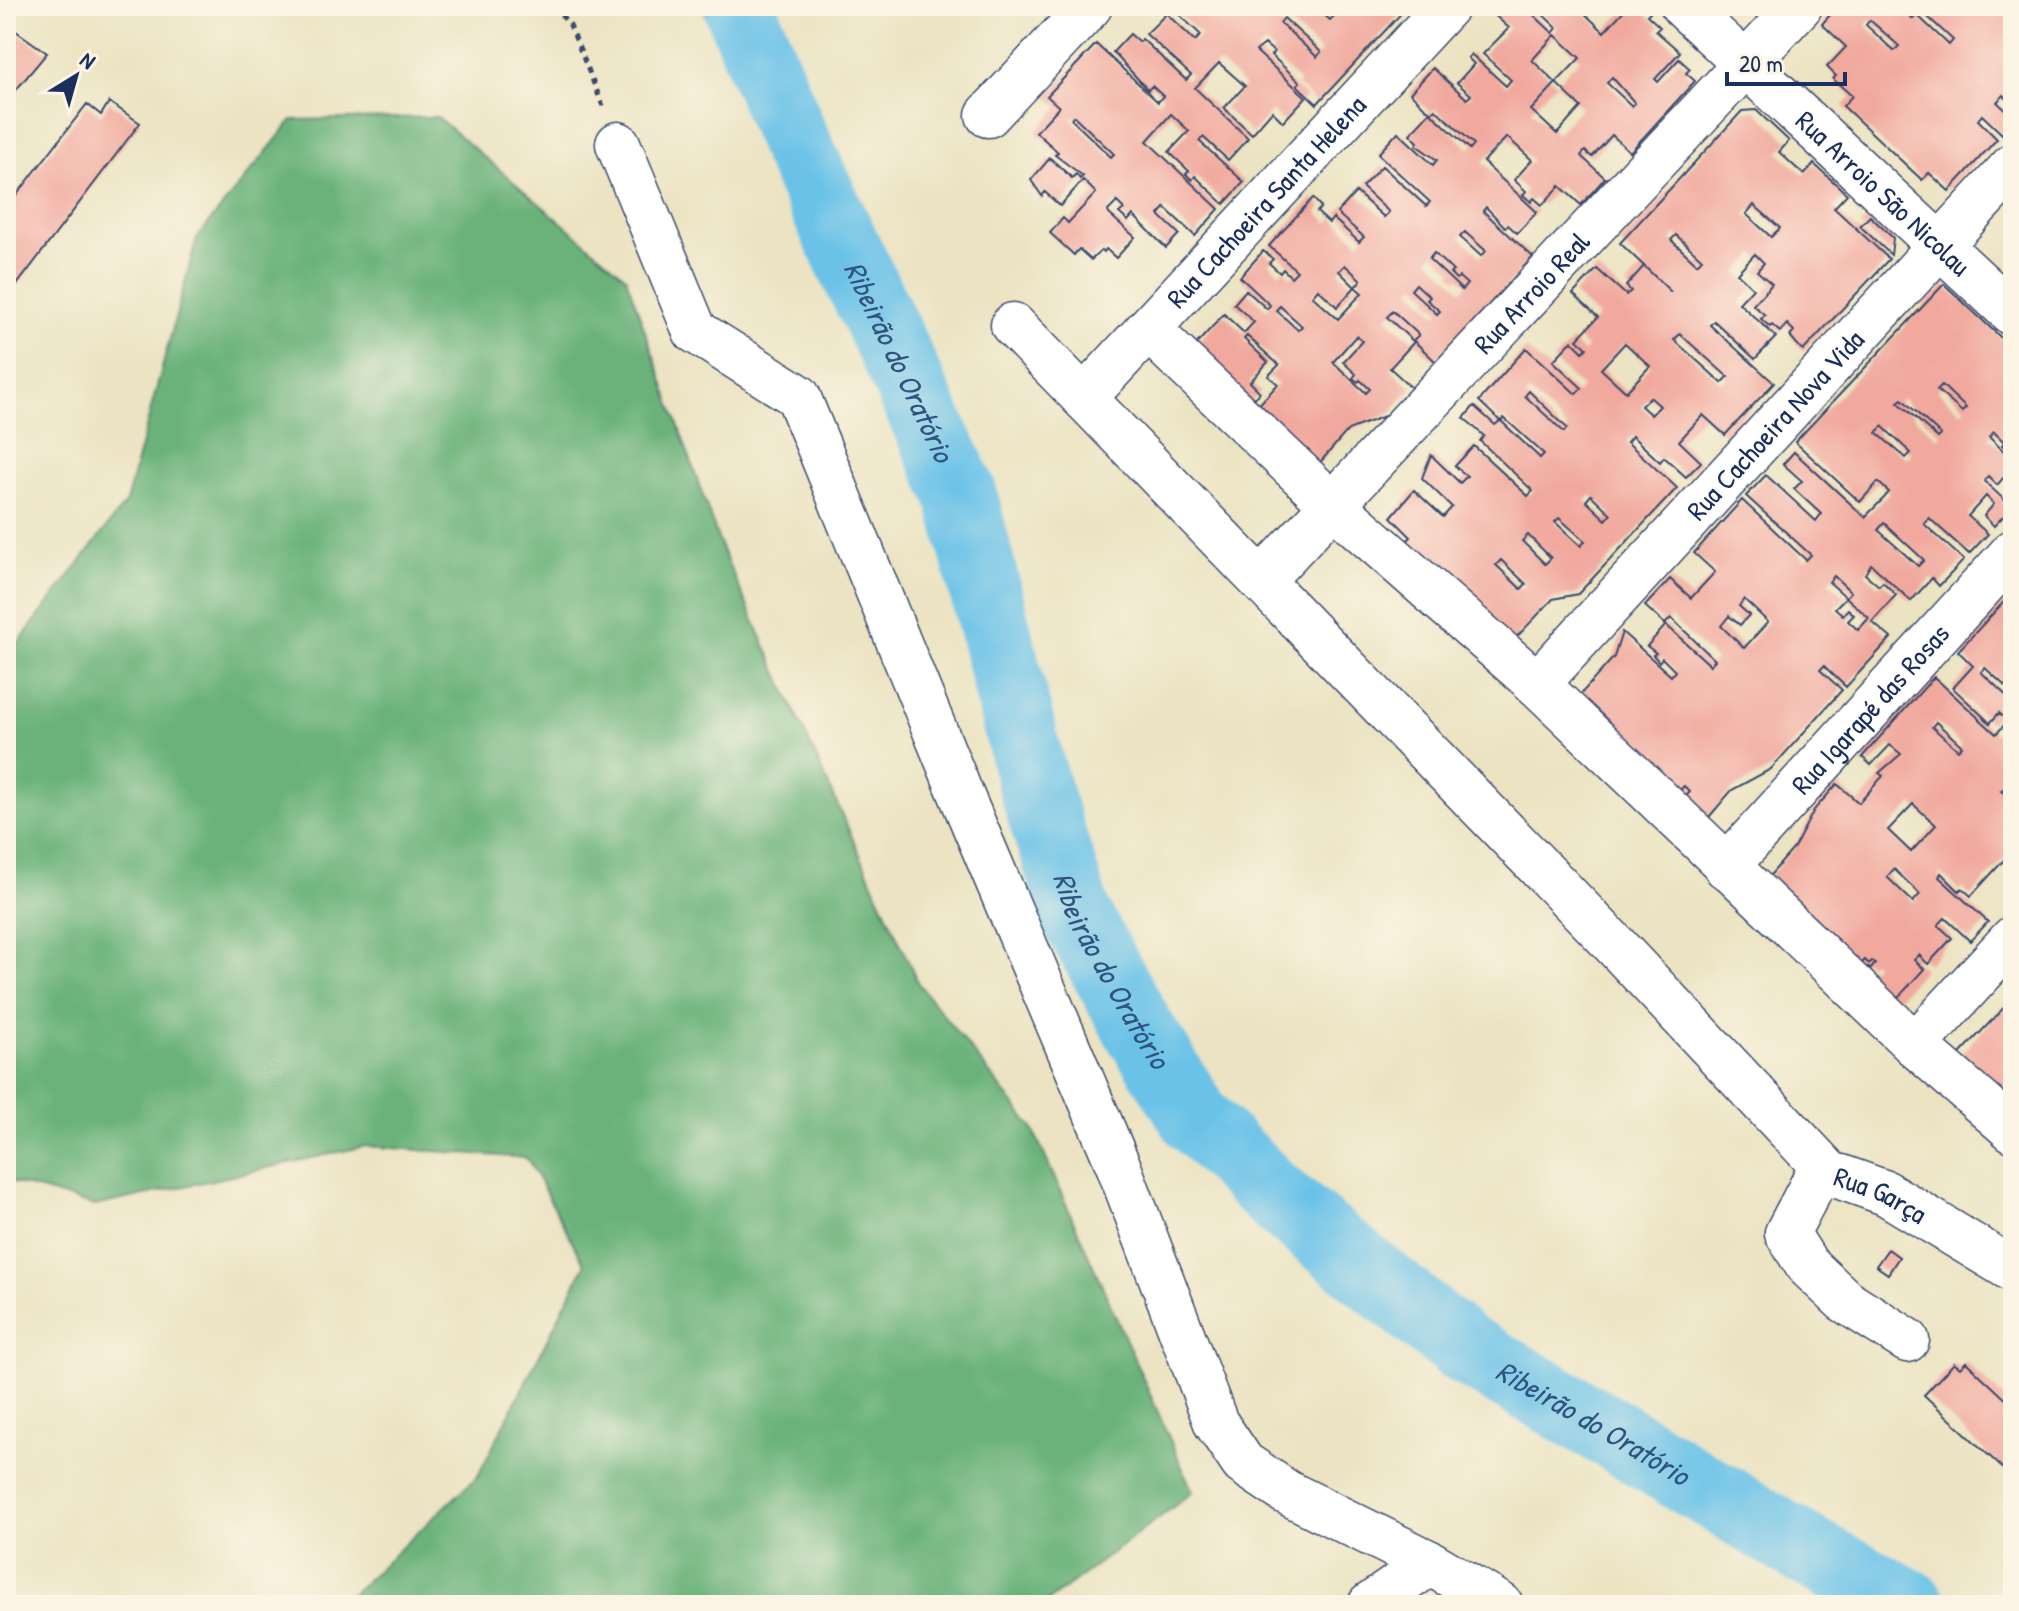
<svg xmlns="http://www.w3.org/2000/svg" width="2019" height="1611" viewBox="0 0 2019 1611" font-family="'Patrick Hand',sans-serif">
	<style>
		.forest { fill: #6ab27a; stroke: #42706c; stroke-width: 2 }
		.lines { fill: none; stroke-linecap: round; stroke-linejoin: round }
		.river { stroke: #6bc2e8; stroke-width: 72 }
		.building { fill: #f1a99e; fill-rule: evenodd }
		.minor-casing { stroke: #3a4a6d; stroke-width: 47 }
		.path { stroke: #3a4a6d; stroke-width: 5; stroke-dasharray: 6 6; stroke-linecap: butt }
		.minor { stroke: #fff; stroke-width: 44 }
		.labels { text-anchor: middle; stroke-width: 6; stroke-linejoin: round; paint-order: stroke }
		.street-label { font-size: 28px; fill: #1b2f5e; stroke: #fcf5e5 }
		.water-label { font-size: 30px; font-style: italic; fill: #2f5480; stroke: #fcf5e5 }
	</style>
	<rect width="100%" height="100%" fill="#fcf5e5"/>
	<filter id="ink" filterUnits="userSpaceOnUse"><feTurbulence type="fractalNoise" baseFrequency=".0125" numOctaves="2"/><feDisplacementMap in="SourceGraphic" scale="16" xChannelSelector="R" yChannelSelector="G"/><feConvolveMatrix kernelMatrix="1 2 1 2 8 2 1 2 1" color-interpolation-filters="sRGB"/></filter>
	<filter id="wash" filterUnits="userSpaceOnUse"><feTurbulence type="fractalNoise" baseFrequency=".006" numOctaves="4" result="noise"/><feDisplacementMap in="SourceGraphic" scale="32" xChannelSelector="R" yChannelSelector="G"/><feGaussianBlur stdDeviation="1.8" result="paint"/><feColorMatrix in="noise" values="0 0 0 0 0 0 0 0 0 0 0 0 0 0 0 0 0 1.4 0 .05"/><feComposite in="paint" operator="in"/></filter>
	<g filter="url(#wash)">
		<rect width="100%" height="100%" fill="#ebe3c1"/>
		<path class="forest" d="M437,117l189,160 96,273 196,433 114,144 161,365 -150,113h-703l138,-129 107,-211 -58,-107 -161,-12 -271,60 -89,-26v-521l120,-157 71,-264 95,-118z"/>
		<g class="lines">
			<path class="river" id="s1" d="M739,6l52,128 170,359 72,290 43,133 63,113 57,90 80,79 187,150 155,89 186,112 106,56"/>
		</g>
		<g id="blocks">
			<path class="building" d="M1158,6h52l6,5 5,-5h61l5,4 4,-4h24l15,14 5,-5 -11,-9h84l-91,98 -20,-19 3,-3 -29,-27 3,-3 -9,-8 -9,7 50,46 -23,25 -11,-11 -20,23 -28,-26 21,-22 -26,-23 -24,25 53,50 -20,22 -25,-23 -4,4 45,41 -20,22 -29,-28 -3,4 -6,-6 3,-3 -20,-19 20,-21 -18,-17 -24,27 72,68 -24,27 -30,-28 -6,7 20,19 -13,14 -33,-33 -5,6 -9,-8 5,-4 -7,-7 -9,9 1,3 26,23 -19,21 -10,-9 -2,3 -2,-2 -11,10 -12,-11 -5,6 -24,-22 13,-15 5,5 28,-30 -13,-13 -23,26 -15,-14 -3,4 -11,-16 19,-22 22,20 4,-4 4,5 3,-3 -28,-21 3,-3 -22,-20 23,-25 -12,-11 49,-52 62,58 5,-6 -11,-10 -4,4 -35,-38 17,-18 9,8 3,-3 44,41 5,-5 -45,-41 20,-20zM1173,9l28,26 -6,6 -28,-27zM1284,18l37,34 -4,5 -37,-34zM1074,116l40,38 -3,3 -40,-38z
				M1490,6h34l29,27 4,-5 -23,-22h49l-3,3 24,23 24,-26h16l6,6 -3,3 13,12 -4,4 24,21 -25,27 3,3 21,-23 11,10 -4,4 9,8 -65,71 -18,-17 -20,22 -7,-6 -4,5 24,22 -24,27 -21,-19 -18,19 -8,-7 -3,4 -8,-7 3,-4 -12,-11 18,-20 -25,-23 -24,25 54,50 -20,21 -9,-8 -3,2 -19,-20 -3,4 50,46 -97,105 -23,-22 6,-5 -26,-24 -6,6 27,25 -24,26 22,20 -22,26 -42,16 -32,37 -61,-58 23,-25 -10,-8 11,-11 -32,-29 -3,3 24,23 -18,20 10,10 -11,12 -58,-54 33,-36 20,19 10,-11 -20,-18 12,-14 21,19 3,-4 -30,-28 23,-26 10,8 -4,4 11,10 3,-4 8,8 6,-6 -28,-25 44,-48 8,9 -4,5 12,11 4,-5 26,24 5,-5 -27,-24 19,-21 28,25 5,-5 -27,-25 20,-21 44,40 4,-4 -52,-48 20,-22 35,33 4,-5 -21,-15 2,-3 -8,-8 20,-22 -20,-19 23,-25 34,31 4,-4 -14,-12 17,-19 -6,-6 3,-4 35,32 5,-6 -28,-26 26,-26 -21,-19zM1555,35l25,23 -24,25 25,24 -24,27 -26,-24 25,-27 -24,-23zM1612,77l23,26 -3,3 -25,-23zM1435,109l39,35 -4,5 -39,-36zM1465,232l21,19 -5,5 -21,-19zM1434,253l19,18 -3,2 6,6 3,-2 8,7 -5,6 -33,-31zM1345,265l16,15 -6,7 -16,-16zM1416,284l14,13 -3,3 13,11 -3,3 -26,-24zM1355,287l7,6 -24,26 -26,-23 6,-7 19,18zM1280,306l22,20 -4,4 -22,-20zM1356,336l6,5 -19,21 13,12 -3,4 5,4 2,-2 10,9 -4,4 -33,-31z
				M1838,6h62l13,13 4,-4 32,30 4,-5 -37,-34h97v99l-10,-10 -6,7 16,15v5l-11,12 -20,-19 -4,5 19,19 -48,52 -20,-18 -7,7 -79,-74 9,-10 -19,-17 3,-3 -9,-9 19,-20 -24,-23zM1870,20l29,26 -5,5 -28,-26z
				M6,24l41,29 -31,37 -10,-10z
				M109,102l31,21 -130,171 -4,-3v-82l81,-105 14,11z
				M1756,110l33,31 -10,11 25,23 10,-11 33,30 -13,14 55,51 -86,92 -13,-15 4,-5 -7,-7 -7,8 -8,-7 -2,2 -9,-8 4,-4 -12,-10 19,-21 -15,-13 7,-8 -9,-9 -18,19 16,15 -14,15 37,34 -21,22 -41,-38 -4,4 64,58 -49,52 -22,-20 -24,26 22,21 -15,15 -22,-20 -4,5 -28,-26 -5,6 50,46 -99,106 -25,5 -46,48 -105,-101 9,-9 -20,-20 23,-27 29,27 9,-10 -30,-29 9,-23 29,28 7,-7 -12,-10 19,-20 54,50 5,-5 -53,-50 4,-5 -20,-18 10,-12 21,19 5,-4 -21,-20 47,-53 50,46 6,-6 -29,-27 19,-20 11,11 4,-4 -10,-9 21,-22 -25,-23 24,-25 29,26 5,-4 -5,-5 18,-20 27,26 -51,-49 122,-132zM1754,205l26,23 -9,9 -25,-23zM1676,235l26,24 -5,5 -26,-24zM1680,334l48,43 -6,6 -48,-43zM1625,343l25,23 -24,26 -25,-23zM1529,391l38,37 -3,4 -39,-36zM1650,397l10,9 -9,9 -10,-9zM1504,418l40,36 -4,4 -39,-37zM1591,495l20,19 -5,6 -20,-19zM1559,518l26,23 -4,5 -26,-24zM1528,535l23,23 -6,6 -23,-23zM1501,560l25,24 -5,5 -25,-24z
				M1870,216l23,22 -2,17 -31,-29z
				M1944,284l69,65v101l-5,1 -6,-6 2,-3 -10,-10 -5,5 24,23v7l-16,18 -9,-9 -4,5 28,26 -18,19 -10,-10 10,-12 -8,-8 -18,20 20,18 -19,20 -40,-36 -5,6 40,36 -25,26 -7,-8 -21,23 -40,-37 -6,10 14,12 4,-4 13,13 -24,27 19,16 -45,49 -22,-21 -4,4 22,20 -71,79 -39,21 -28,33 -23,-22 9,-9 -6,-6 -9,9 -96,-99 35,-39 8,-25 49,44 4,-5 -13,-13 -3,4 -6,-7 3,-2 -9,-7 19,-21 44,40 5,-5 -44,-42 -6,6 -20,-18 25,-27 21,19 24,-26 -21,-19 48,-53 64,60 5,-5 -65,-59 20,-21 50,46 5,-7 -27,-25 8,-8 -19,-17 11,-12 71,65 19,-19 5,-6 -11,-10 -18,20 -65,-60zM1942,385l24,23 -4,4 -25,-22zM1902,399l39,36 -3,3 -40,-36zM1882,426l29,27 -5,5 -29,-25zM1884,523l40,37 -6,6 -40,-36zM1834,576l17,16 -5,5 23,21 -11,12 -10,-9 6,-6 -6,-6 -5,6 -8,-7 11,-11 -17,-15zM1744,599l24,23 -24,26 -23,-22 8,-10 11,9 9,-10 -10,-9z
				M2013,592v56l-3,3 3,2v40l-28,-25 -4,4 32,30v92l-8,-7 -4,4 12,10v49l-42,46 -9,-8 -3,3 -18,-18 -2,4 49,45 -18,19 -25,-23 -7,7 14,13 -24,26 -9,-9 -5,5 10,9 -28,31 -42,-19 14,-14 2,3 5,-6 -3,-3 -3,3 -4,-4 -6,6 -102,-76 37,-42 20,-38 23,-26 22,19 24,-27 -4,-3 22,-19 -11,-9 -19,20 -9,-8 72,-80 62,57 12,-13 -9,-8 -9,10 -37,-35 20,-22 -15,-15zM1936,722l26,24 -4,4 -26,-23zM1913,804l23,21 -25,27 -23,-22zM1894,869l26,25 -7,8 -26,-25z
				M2013,998v109l-55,-51z
				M1888,1249l11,8 -11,17 -12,-8z
				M1966,1362l47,44v72l-89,-83 30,-32 6,5z"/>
		</g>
	</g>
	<g filter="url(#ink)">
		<use href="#blocks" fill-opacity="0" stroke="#3a4a6d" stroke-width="2"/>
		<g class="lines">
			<defs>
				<g id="minor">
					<path id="s2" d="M1683,6l330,308"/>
					<path d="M988,115l102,-109"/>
					<path d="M618,144l77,187 103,65 165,403 155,366 98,258 27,40 43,29 144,71 71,42"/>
					<path d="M1013,325l597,615 221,235"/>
					<path d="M1148,329l186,177 203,178 378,361 98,85"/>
					<path id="s3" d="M1084,398l363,-392"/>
					<path id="s4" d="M1262,580l538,-574"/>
					<path id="s5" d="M1537,684l476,-518"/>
					<path id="s6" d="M1726,867l287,-315"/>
					<path d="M1915,1045l98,-107"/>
					<path id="s7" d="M1907,1340l-63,-40 -37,-35 -20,-32 32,-61 22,5 45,16 127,77"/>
					<path d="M1370,1605l60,-42"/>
				</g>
			</defs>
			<use href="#minor" class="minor-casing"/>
			<path class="path" d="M553,6l17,19 33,81"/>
			<use href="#minor" class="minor"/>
		</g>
	</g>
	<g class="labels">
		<g class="street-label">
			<text dy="10" stroke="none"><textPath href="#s2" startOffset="274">Rua Arroio São Nicolau</textPath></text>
			<text dy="10" stroke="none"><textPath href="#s3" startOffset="268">Rua Cachoeira Santa Helena</textPath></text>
			<text dy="10" stroke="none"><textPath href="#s4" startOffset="394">Rua Arroio Real</textPath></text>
			<text dy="10" stroke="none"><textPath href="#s5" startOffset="352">Rua Cachoeira Nova Vida</textPath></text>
			<text dy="10" stroke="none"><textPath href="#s6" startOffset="214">Rua Igarapé das Rosas</textPath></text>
			<text dy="10" stroke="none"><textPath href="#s7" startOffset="298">Rua Garça</textPath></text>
		</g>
		<g class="water-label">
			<text dy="10" stroke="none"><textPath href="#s1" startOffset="390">Ribeirão do Oratório</textPath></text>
			<text dy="10" stroke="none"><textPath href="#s1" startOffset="1038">Ribeirão do Oratório</textPath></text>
			<text dy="10" stroke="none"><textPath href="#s1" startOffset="1712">Ribeirão do Oratório</textPath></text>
		</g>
	</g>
	<rect width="2019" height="1611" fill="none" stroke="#fcf5e5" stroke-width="32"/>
	<g transform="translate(76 76) rotate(37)" stroke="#fcf5e5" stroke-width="6" paint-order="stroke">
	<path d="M0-6L14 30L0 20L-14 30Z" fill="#1b2f5e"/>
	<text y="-12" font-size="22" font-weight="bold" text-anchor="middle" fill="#1b2f5e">N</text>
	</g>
	<path d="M1727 72v12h118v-12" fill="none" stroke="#1b2f5e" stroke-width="4"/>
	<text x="1739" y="72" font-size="24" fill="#1b2f5e" stroke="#fcf5e5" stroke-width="6" paint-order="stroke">20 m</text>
</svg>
